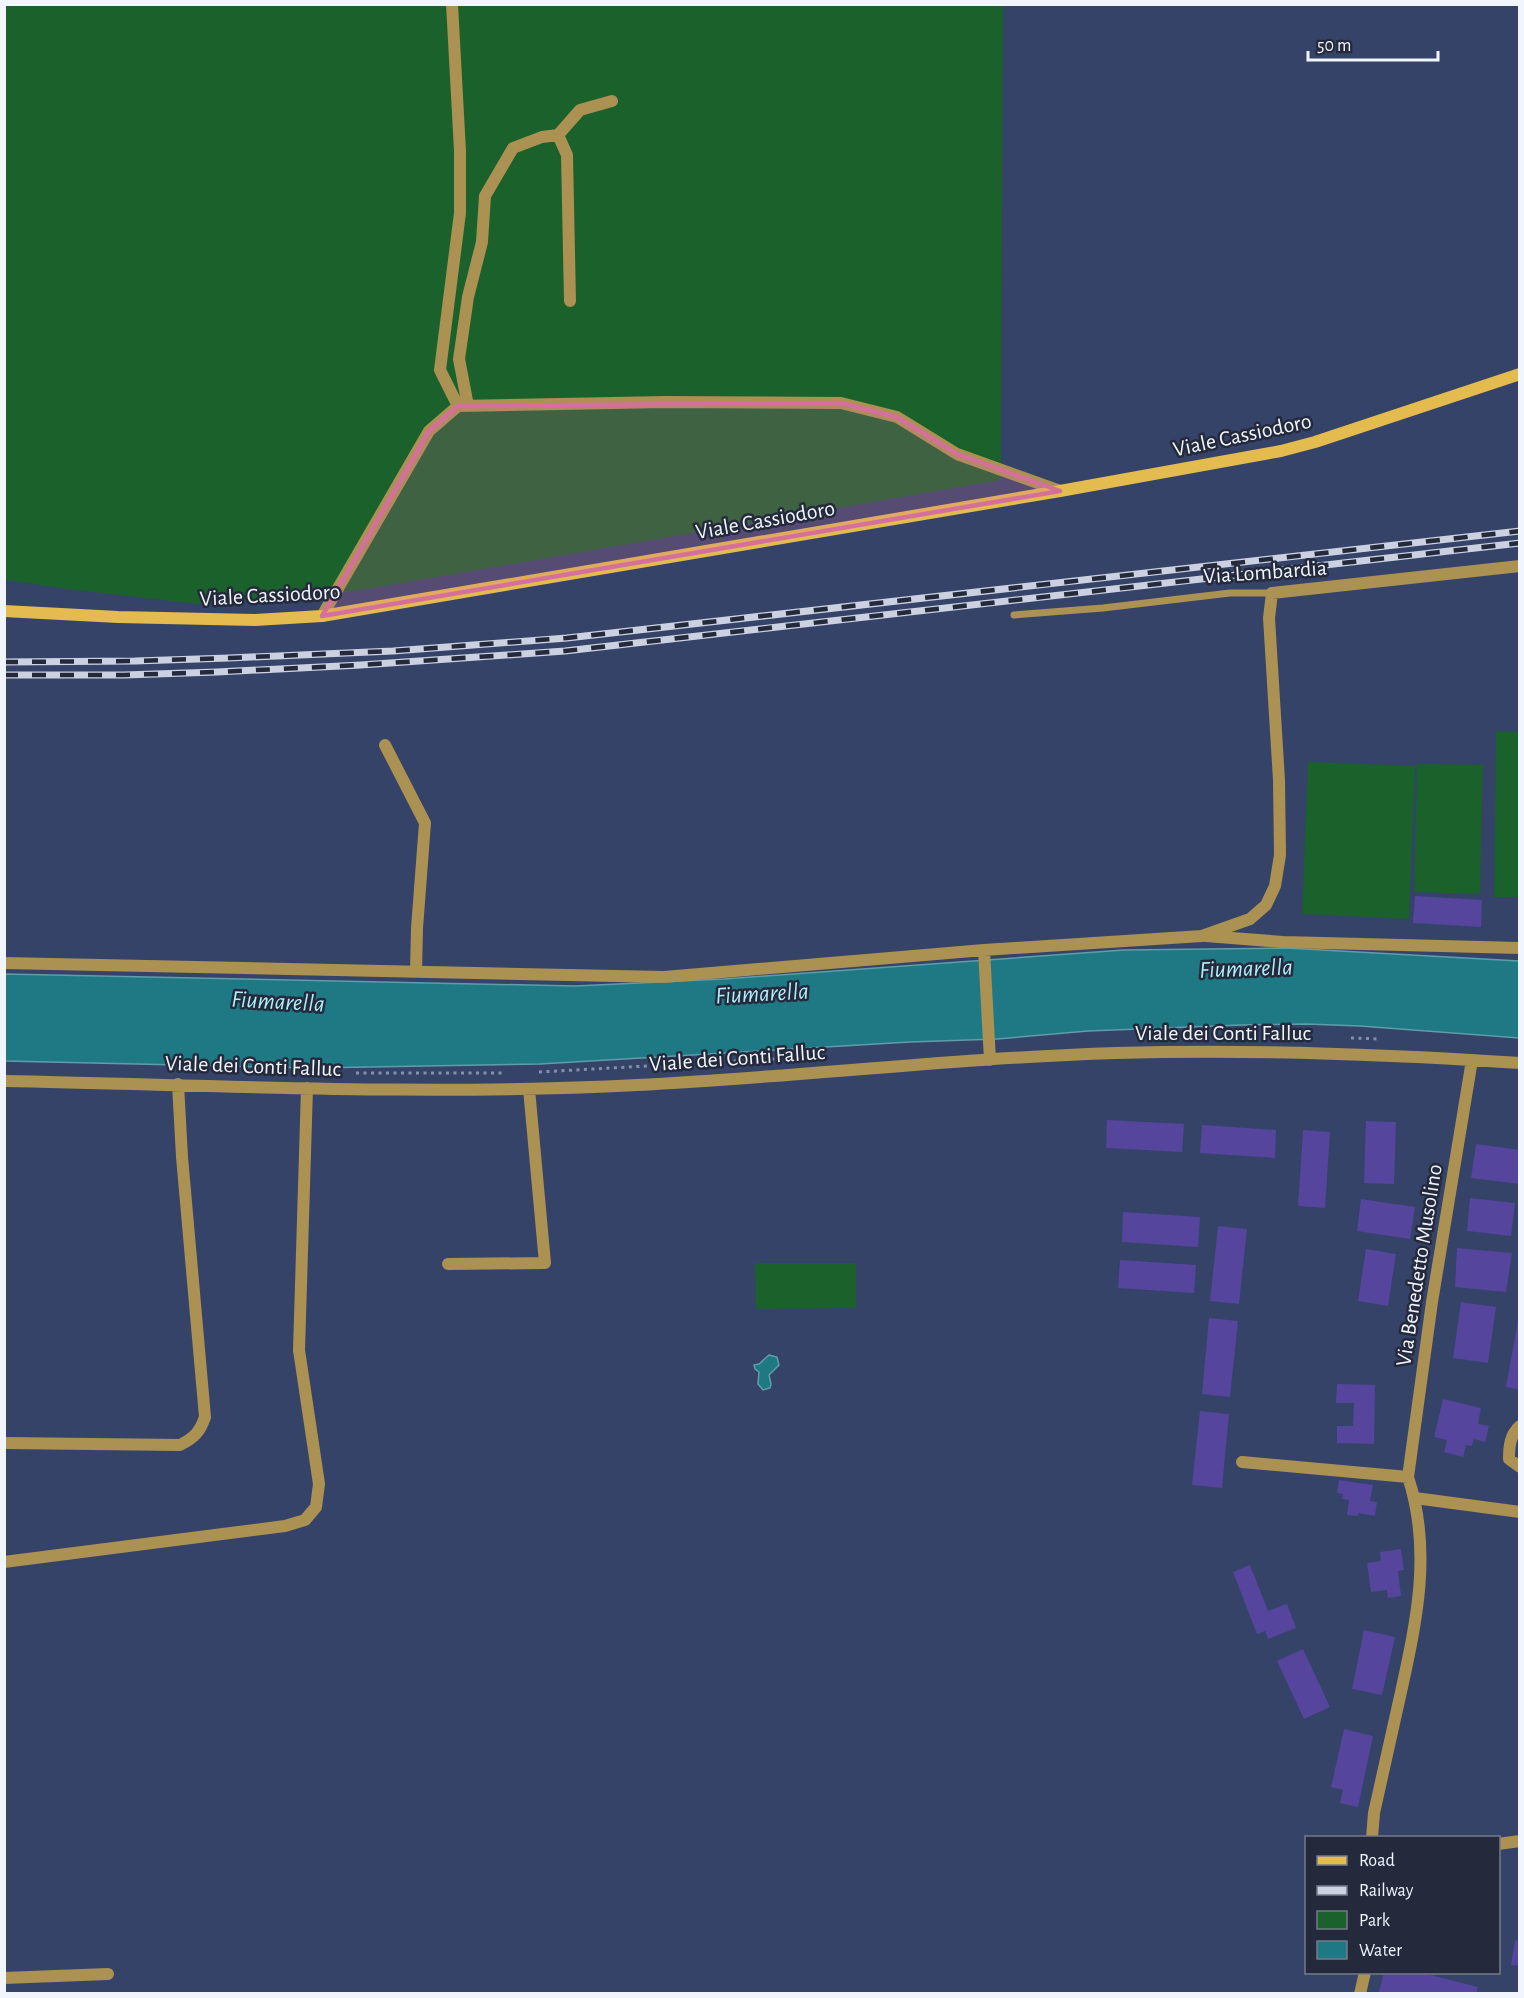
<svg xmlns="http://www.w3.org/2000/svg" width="1524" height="1998" viewBox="0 0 1524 1998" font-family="'Alegreya Sans',sans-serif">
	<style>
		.green { fill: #1a612c }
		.water { fill: #1f7985; stroke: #5e9ea9; stroke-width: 1.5 }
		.building { fill: #55459c }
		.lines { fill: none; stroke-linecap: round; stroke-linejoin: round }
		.path { stroke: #858fa8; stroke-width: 3; stroke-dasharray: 3 4.5; stroke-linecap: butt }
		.lane { stroke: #ab9152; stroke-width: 7 }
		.street { stroke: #ab9152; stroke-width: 12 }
		.secondary { stroke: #e4bb4e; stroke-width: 12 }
		.rail-casing { stroke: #cbd1e0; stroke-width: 7 }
		.rail { stroke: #242a3c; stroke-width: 4.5; stroke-dasharray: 14; stroke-linecap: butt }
		.marked { fill: #d5709c; fill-opacity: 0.2; stroke: #d5709c; stroke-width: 4.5; stroke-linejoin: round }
		.labels { text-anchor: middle; stroke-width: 5; stroke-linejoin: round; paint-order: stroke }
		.street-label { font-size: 22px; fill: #f1f5fe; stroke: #242a3c }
		.water-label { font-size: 24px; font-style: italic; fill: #adeef9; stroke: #242a3c }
	</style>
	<rect width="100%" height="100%" fill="#354369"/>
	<path class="green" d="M5,5h998l-2,475 -640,110 -164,14 -130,-15 -62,-9z
		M1496,731l23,1v165h-25z
		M1308,762l107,4 -6,153 -107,-5z
		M1417,764l66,1 -3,129 -66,-2z
		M755,1263h101v45l-100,1z"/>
	<path class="water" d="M1286,948l233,13v77l-159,-12 -53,-2 -66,1 -153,6 -91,8 -87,3 -370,22 -227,4 -308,-7v-87l570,12 149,-7 400,-29z
		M769,1355l8,2 2,8 -10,10 2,9 -1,4 -7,2 -5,-6 1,-12 -4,-3 -1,-4 5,-1z"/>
	<path class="building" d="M1415,896l67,4 -1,27 -68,-4z
		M1107,1120l77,4 -2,28 -76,-4z
		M1366,1121l30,1 -2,62 -30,-1z
		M1202,1125l74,5 -1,28 -75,-5z
		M1303,1130l27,2 -5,76 -27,-2z
		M1476,1144l44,6v34l-49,-6z
		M1470,1198l45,5 -4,33 -44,-5z
		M1361,1199l54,8 -5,32 -53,-8z
		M1123,1212l77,5 -2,30 -76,-5z
		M1218,1226l29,3 -8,75 -29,-3z
		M1457,1248l55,5 -6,39 -51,-5z
		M1366,1249l30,5 -8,52 -30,-5z
		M1120,1260l76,5 -2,28 -76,-5z
		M1461,1302l35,5 -8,56 -35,-5z
		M1209,1318l29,3 -8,76 -28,-3z
		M1518,1320h2v70l-14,-3z
		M1337,1384l38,1 -1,59 -37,-1v-17h16l1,-23h-18z
		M1443,1399l38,9 -3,16 11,2 -4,16 -11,-3 -2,7 -6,-1 -3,12 -19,-5 3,-12 -13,-3z
		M1200,1411l29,3 -7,74 -30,-3z
		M1339,1480l34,5 -3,16 7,1 -2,14 -17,-3v3l-11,-1 2,-15 -7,-1 1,-5 -6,-1z
		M1401,1549l3,21 -6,1 3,25 -13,2 -1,-8 -16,2 -4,-29 14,-2 -1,-9z
		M1250,1565l18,46 19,-7 9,24 -28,11 -3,-8 -8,3 -24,-62z
		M1364,1630l31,7 -13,58 -30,-6z
		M1303,1649l27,58 -26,12 -27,-58z
		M1344,1729l29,7 -15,71 -18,-4 3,-13 -12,-3z
		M1515,1940l5,1v25l-9,-1z
		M1384,1972h35l59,15 -2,7h-91l-6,-2z"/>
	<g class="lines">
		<path class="path" d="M1351,1038l29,1
			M539,1072l269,-15
			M356,1073h149"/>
		<path class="lane" d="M1014,615l89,-7 127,-15h42"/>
		<path class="street" d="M452,4l8,147v62l-20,157 18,36
			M558,135l9,20 3,146
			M468,406l-9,-47 9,-62 14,-55 3,-46 28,-48 29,-11 16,-2 22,-25 32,-9
			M322,616l107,-185 29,-25 207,-4 176,1 56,14 60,37 103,37
			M385,745l40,78 -8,105 -1,44
			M1206,936l77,6 237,6
			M984,950l6,110
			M4,963l660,14 320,-27 218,-14 48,-17 16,-14 9,-19 5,-31 -1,-75 -10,-162 3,-25 248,-27
			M4,1081c211,4 422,15 633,4 160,-8 319,-27 479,-32 135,-4 269,1 404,10
			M448,1264l97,-1 -16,-174
			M1520,1426c-10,9 -11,20 -11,33l11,8
			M4,1443l176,2c14,-7 20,-13 25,-28l-23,-260 -4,-73
			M1242,1462l166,15
			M1415,1498l105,14
			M4,1562l281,-36 20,-6 11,-13 3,-23 -20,-134 8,-262
			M1372,1838l2,-25c9,-40 18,-80 27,-121 16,-73 31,-142 7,-215l24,-175 40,-242
			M1498,1844l22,-3
			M4,1978l104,-4
			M1360,1994l5,-22"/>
		<path class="secondary" d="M4,611l114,6 137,3 67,-4 738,-125 221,-40 34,-9 205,-68"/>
		<defs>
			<path id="rail" d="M4,662l131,-1 94,-3 164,-7 174,-13 953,-107
				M4,675h120l93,-3 144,-7 204,-14 955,-108"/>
		</defs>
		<use href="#rail" class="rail-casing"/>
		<use href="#rail" class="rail"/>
	</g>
	<path class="marked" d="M841,403l56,14 60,37 103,37 -738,125 107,-185 29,-25z"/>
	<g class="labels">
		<g class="street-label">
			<text transform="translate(1242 434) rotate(-12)" y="8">Viale Cassiodoro</text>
			<text transform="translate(765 519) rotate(-10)" y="8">Viale Cassiodoro</text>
			<text transform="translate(1265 571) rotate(-4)" y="8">Via Lombardia</text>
			<text transform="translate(270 594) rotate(-3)" y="8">Viale Cassiodoro</text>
			<text x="1223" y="1040">Viale dei Conti Falluc</text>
			<text transform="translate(737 1057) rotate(-4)" y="8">Viale dei Conti Falluc</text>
			<text transform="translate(253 1065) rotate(2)" y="8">Viale dei Conti Falluc</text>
			<text transform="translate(1418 1265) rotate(-81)" y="8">Via Benedetto Musolino</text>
		</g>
		<g class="water-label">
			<text transform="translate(1246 968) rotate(-2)" y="8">Fiumarella</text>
			<text transform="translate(762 993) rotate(-3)" y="8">Fiumarella</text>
			<text transform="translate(278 1001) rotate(3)" y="8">Fiumarella</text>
		</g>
	</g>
	<rect width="1524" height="1998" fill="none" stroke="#f1f5fe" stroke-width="12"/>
	<rect x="1305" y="1836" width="195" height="138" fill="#242a3c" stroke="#767b8a" stroke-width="1.5"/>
	<rect x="1317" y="1856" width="30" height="9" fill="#e4bb4e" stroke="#767b8a" stroke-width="1.5"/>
	<text x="1359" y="1866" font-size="18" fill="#f1f5fe">Road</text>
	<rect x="1317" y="1886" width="30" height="9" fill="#cbd1e0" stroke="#767b8a" stroke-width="1.5"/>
	<text x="1359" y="1896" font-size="18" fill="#f1f5fe">Railway</text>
	<rect x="1317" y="1911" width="30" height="18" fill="#1a612c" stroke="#767b8a" stroke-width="1.5"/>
	<text x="1359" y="1926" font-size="18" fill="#f1f5fe">Park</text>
	<rect x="1317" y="1941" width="30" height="18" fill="#1f7985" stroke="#767b8a" stroke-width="1.5"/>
	<text x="1359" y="1956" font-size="18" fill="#f1f5fe">Water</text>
	<path d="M1308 51v9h130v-9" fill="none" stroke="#f1f5fe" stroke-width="3"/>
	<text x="1317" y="51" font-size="18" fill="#f1f5fe" stroke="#242a3c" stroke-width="4.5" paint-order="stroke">50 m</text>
</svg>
